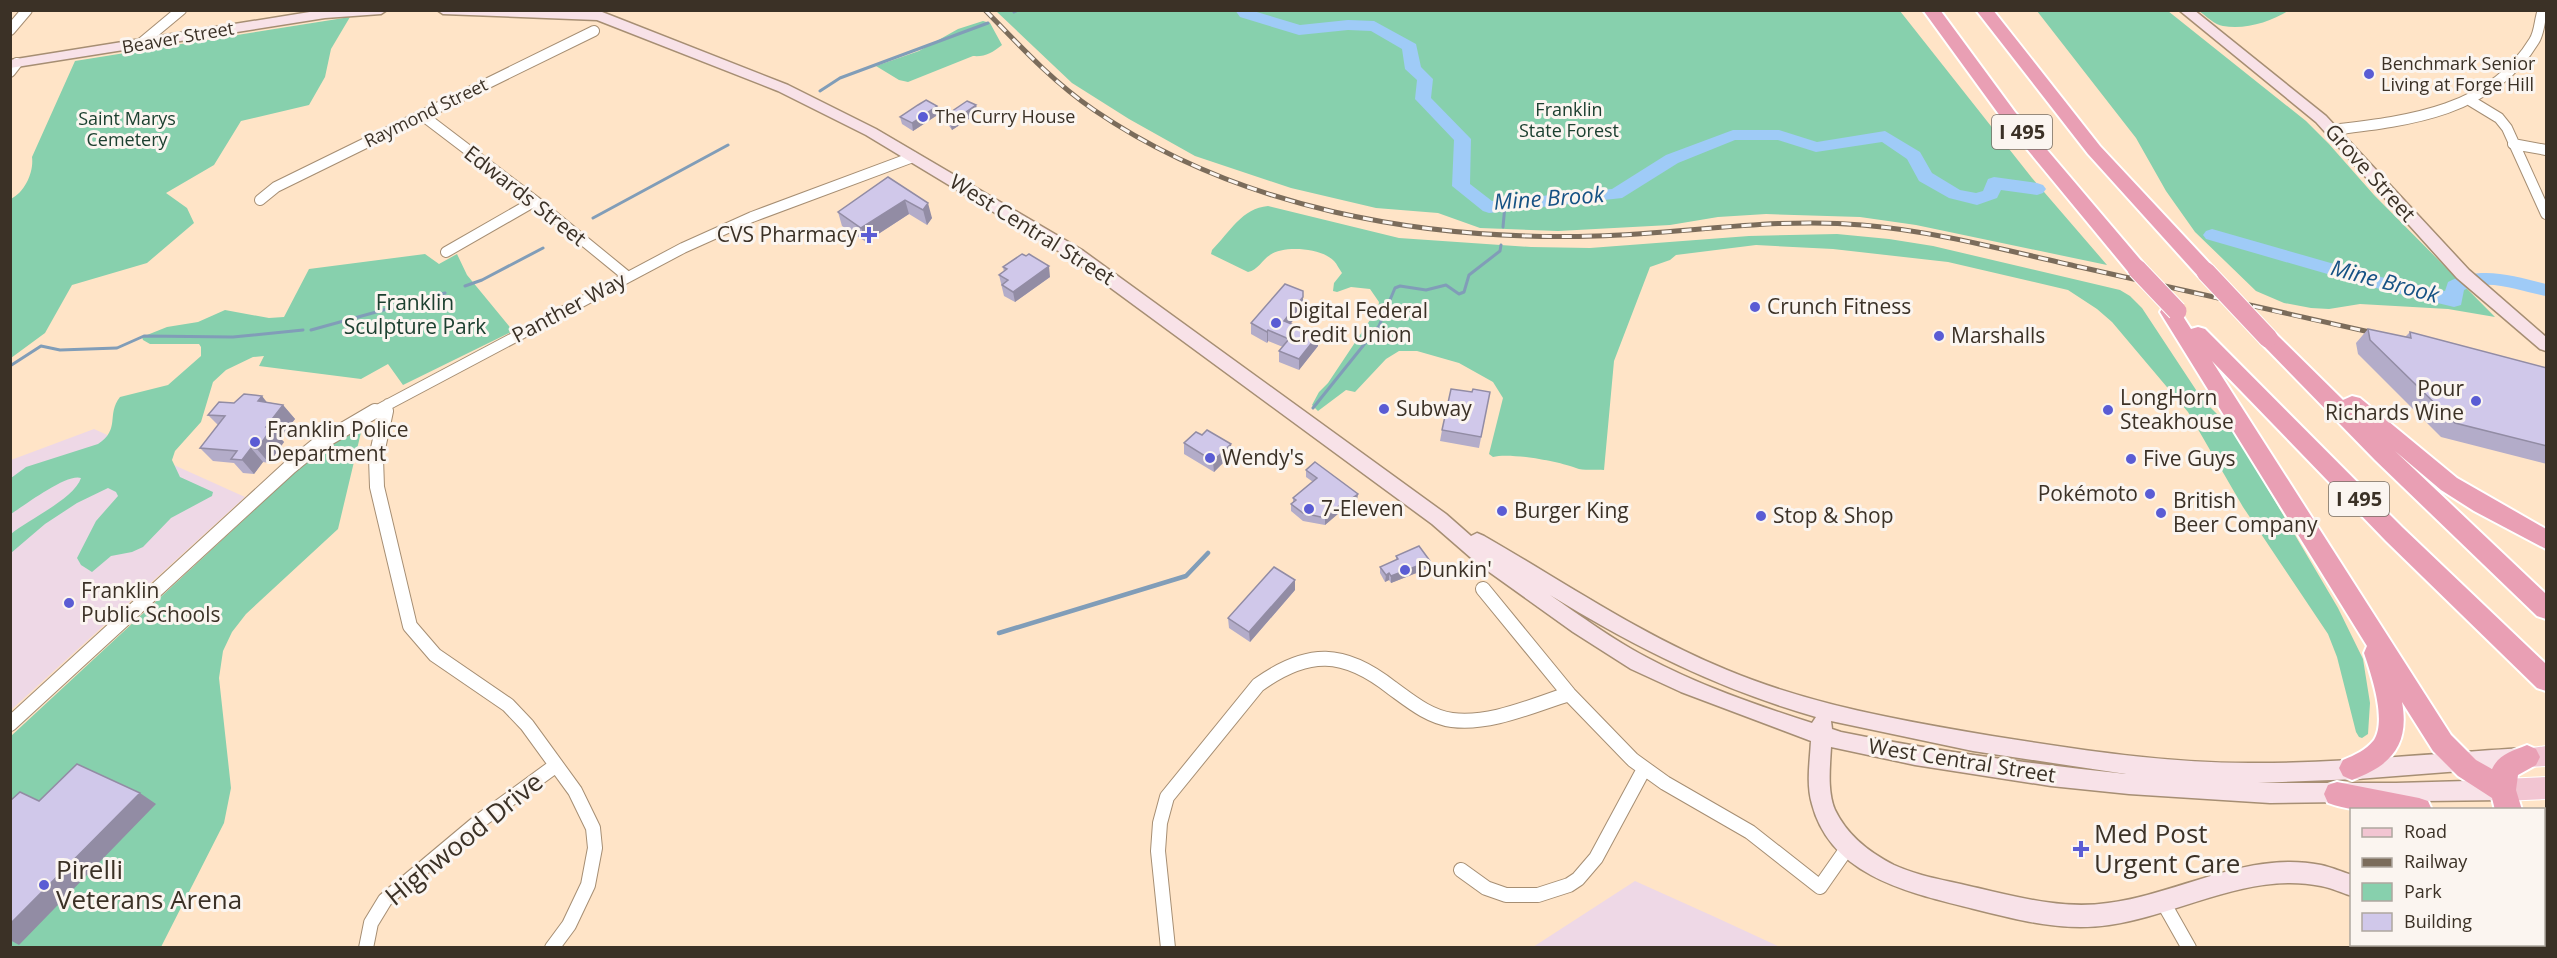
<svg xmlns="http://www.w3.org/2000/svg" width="2557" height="958" viewBox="0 0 2557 958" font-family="'Open Sans',sans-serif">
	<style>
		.education { fill: #eed8e6 }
		.green { fill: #87d0ad }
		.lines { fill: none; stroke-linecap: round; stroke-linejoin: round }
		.stream-far1 { stroke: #819db8; stroke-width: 3 }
		.stream { stroke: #819db8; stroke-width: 4.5 }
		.river { fill: #9fcbf7; fill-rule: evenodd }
		.street-far1-casing { stroke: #a68e73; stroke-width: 12 }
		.street-casing { stroke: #a68e73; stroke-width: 16 }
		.secondary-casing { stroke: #a68e73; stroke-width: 3 }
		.primary-casing { stroke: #fff; stroke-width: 2 }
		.highway-casing { stroke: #fff; stroke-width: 4 }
		.street-far1 { stroke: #fff; stroke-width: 10 }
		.street { stroke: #fff; stroke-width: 14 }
		.secondary { fill: #f8e2e8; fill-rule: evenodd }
		.primary { fill: #f2c5d2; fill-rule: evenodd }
		.highway { fill: #e99fb4; fill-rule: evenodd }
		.rail-casing { stroke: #7b6c5b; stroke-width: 5 }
		.rail { stroke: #fbf5f0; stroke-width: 3; stroke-dasharray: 10; stroke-linecap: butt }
		.highway-bridge-casing { stroke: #fff; stroke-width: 21; stroke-linecap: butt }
		.highway-bridge { stroke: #e99fb4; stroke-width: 19 }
		.wall { fill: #b3acc9 }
		.shaded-wall { fill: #928ca4 }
		.building { fill: #d0c8ea; stroke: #928ca4; stroke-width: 1.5 }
		.poi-dot { fill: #5a5cd4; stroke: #fbf5f0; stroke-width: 2 }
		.labels { text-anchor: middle; stroke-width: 6; stroke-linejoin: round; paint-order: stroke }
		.far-street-label { font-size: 18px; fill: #3b3126; stroke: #fbf5f0 }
		.far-poi-label { font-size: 18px; fill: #3b3126; stroke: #fbf5f0; text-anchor: start }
		.far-park-label { font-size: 18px; fill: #1c4030; stroke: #fbf5f0 }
		.shield { fill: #fbf5f0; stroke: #756c63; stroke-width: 1.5 }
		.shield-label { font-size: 20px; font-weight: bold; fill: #3b3126 }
		.street-label { font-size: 21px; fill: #3b3126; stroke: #fbf5f0 }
		.poi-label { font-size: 21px; fill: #3b3126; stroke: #fbf5f0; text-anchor: start }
		.park-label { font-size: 21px; fill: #1c4030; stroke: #fbf5f0 }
		.water-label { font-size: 22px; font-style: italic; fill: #165284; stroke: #fbf5f0 }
		.near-poi-label { font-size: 26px; fill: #3b3126; stroke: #fbf5f0; text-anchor: start }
		.near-street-label { font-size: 26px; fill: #3b3126; stroke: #fbf5f0 }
	</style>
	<rect width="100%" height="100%" fill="#ffe4c7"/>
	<path class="education" d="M94,429l151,68 -234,213v-250z
		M1635,881l80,36 65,30h-247z"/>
	<path class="green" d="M996,11h904l132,167 75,87 -191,-40 -56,-8 -94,-3 -48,3 -48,8 -112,6 -78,-3 -42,-15 -62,-5 -85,-20 -96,-32 -66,-37 -57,-36z
		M2037,11h131l138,110 23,23 45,51 121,122 -47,-8 -88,-5 -31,5 -18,-1 -27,-5 -28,-12 -61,-59 -29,-41 -30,-53z
		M2199,11h89c-18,11 -43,19 -65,15 -8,-1 -17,-10 -24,-15z
		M350,17l-19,32 -6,28 -16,28 -68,16 -27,44 -48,28 21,15 7,15 -47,40 -75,22 -27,48 -34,25v-159c14,-7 23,-27 21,-42l43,-96z
		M983,21l7,2 12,22c-10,8 -17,12 -29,11l-65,26 -9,-2 -23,-14 43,-15 39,-22z
		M1268,206l131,32 132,9 59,1 159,-12 88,-2 52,5 44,7 187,44 10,6 12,12 60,91 31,31 105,178 25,51 7,44 -2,31 -6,4 -3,-1 -3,-5 -19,-75 -9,-23 -85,-127 -55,-95 -76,-90 -15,-13 -29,-19 -120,-28 -115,-13 -77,-4 -80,10 -6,5 -20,7 -36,94 -10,109c-8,-1 -21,1 -28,-2 -16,-6 -66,-16 -83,-11l-4,-3 14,-56 -10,-16 -34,-19 -42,-12h-18l-13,8 -31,33 -9,-2 -28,21 -6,-6 7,-13 9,-9 50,-75 1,-6 -9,-13 -19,-2 -14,5 -4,-1 1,-8 8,-10c-3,-4 -5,-9 -8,-12 -12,-13 -50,-16 -64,-6 -8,5 -12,15 -22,17l-37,-18 1,-4c18,-18 30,-42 56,-44z
		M425,254l14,10 18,-10 10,21 46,56 -110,54 -15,-21 -27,15 -102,-13 5,-10 -11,1 -27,13 -13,12 -12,40 -26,29 -3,9 8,17 33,15 -1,4 -41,22 -28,29 -11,5 -21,4 -19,16 -11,-7 -4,-7 19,-37 22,-25 -2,-4 -8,-4 -31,15 -32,21 -34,29v-19c18,-15 63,-35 70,-56 -14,-5 -56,27 -70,36v-36l15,-11 72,-23c23,-15 8,-29 22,-47l48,-12 33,-29v-9l-2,-3h-49l-7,-4 -1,-3 25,-10 31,-5 27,-12 44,8 15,-1 25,-48z
		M363,424l-25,105 -92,85 -14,18 -9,19 -4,27 12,110 -7,35 -63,124 -150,1v-212l294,-273 22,-17z"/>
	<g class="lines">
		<path class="stream-far1" d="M1014,12l4,-2
			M820,91l20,-13 148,-55
			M593,218l135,-73
			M1503,227l2,-22
			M465,286l17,-6 61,-32
			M311,330l134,-37
			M10,366l31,-20 19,4 57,-2 27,-12 89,1 70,-7
			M1313,408l66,-82 16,-38 5,-2 26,4 20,-5 13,9 5,-2 5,-17 31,-24 1,-6"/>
		<path class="stream" d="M999,633l187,-57 22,-23"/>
		<path class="river" d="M1235,10h15l50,15 48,-5 26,1 42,23 5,23 12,12 -2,19 40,41 -1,45 22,17 120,-12 54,-34 67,-25h46l38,12 68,-11 35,21 12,21 28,17 16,3 7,-2 5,-12 6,-2 43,6 6,2 3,4 -3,4 -6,2 -36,-5 -4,8 -20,7 -28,-7 -30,-17 -12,-22 -25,-17 -66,10 -38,-12h-43l-57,23 -56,35 -133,15 -6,-2 -31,-25 2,-46 -39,-41 2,-19 -12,-11 -3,-20 -31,-18 -23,-1 -49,5 -59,-18z
			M2212,229l164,47 69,15 3,-9c32,-17 66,-6 98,2v12c-24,-4 -58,-19 -82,-6l-3,15 -7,2 -78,-19 -170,-49 -3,-4 3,-4z"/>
		<defs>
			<path id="street-far1" d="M10,30l17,-20
				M139,45l42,-35
				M10,72l7,-9
				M2471,101l28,17 8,10 39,86
				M422,115l113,86 93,76
				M2332,130c75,-9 159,-18 202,-89 6,-9 5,-21 9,-31
				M2513,144l33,6
				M260,200l16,-13 318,-156
				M446,252l89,-51
				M372,413l311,-165 69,-31 161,-60
				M386,413l2,-9"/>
			<path id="street" d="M386,411l-10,47 1,29 33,139 25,29 73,50 19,20 48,66 18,37 2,20 -7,37 -19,40 -17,23
				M1483,589l86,105 64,66 32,23 85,49 70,55 28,-40
				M10,724l280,-257 27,-22 58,-34
				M1461,870l25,18 20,7h32l31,-10 9,-6 18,-21 48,-89
				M2163,902l26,46
				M366,948l5,-25 14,-23 92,-77 78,-57
				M1168,948l-10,-97 2,-28 7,-26 91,-112c50,-36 86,-35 134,3 18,13 37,29 60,32 39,5 81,-15 117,-26"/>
			<path id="secondary" d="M322,10h65l-6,4 -56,4 -315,50v-8z
				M437,10h160l191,75 88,44 206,121 364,264 25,22 6,-3 7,3c80,46 157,99 243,134 84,35 176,51 265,66 88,14 177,28 266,27 89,0 178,-10 267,-15l7,2 3,7 -3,7 -7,2 -168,13 -99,4h138l107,-3 8,3 3,7 -3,7 -8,3 -233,3 -141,-9 -78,-8 -136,-21 -84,-18c-1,20 -4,44 4,63 12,25 35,43 59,55 24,11 50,15 75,21 46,10 91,24 139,17 71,-9 140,-53 213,-38 10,2 21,7 31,10v21c-10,-3 -20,-8 -31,-10 -72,-15 -142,29 -212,39 -46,7 -91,-5 -135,-16 -63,-16 -143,-32 -162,-105 -6,-20 -2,-43 -1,-63l-130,-49 -50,-23 -58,-37 -95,-68 -46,-40 -362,-266 -204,-123 -88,-44 -181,-71 -154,-6zM1550,595c86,53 169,94 266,122l-4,6c-56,-18 -114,-38 -166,-66 -33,-17 -65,-41 -96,-62zM1831,721l142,30 153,23c-96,-10 -191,-23 -285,-42l-9,-3z
				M2179,10h15l132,106 143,154 77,67v14l-6,-2 -83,-71 -141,-156z
				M2422,944h23l1,4h-23z"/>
			<path id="primary" d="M2546,746v20l-19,1 -8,-3 -3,-7 3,-7z
				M2546,777v22l-43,2 -8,-4 -3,-7 3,-7 8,-4z"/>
			<path id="highway" d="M1923,10h17l75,102 129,152 3,5 -3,5 -7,2 -7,-2 -127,-154z
				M1976,10h17l107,136 113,121 3,5 -3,5 -7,2 -7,-2 -111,-123z
				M2170,305l7,2 14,22 7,-2 7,2 197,198 144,137v27l-9,-3 -151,-147 -174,-180 239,374 25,25 16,9c7,-15 20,-18 35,-24l9,4 4,8 -4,8 -18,10 -2,15 6,20h-27l-3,-12 -34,-22 -25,-25 -31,-49c8,44 -12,64 -50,78l-9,-4 -4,-8 4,-8c12,-5 23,-10 31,-20 13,-20 -3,-66 -10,-87l3,-7 -207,-334 3,-5z
				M2268,331l7,2 68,67 9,-4 8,2 97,80 89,51v20l-72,-38 -33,-21 -46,-39 151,143v25l-9,-3 -162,-156 -114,-117 -3,-5 3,-5z
				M2337,782l82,16 9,3 4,9c-34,0 -72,5 -104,-7l-4,-9 4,-9z
				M2544,838l2,1v46l-2,-1z"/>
		</defs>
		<use href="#street-far1" class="street-far1-casing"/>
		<use href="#street" class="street-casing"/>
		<use href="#secondary" class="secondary-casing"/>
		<use href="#primary" class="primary-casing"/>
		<use href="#highway" class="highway-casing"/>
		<use href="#street-far1" class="street-far1"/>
		<use href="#street" class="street"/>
		<use href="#secondary" class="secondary"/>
		<use href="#primary" class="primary"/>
		<use href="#highway" class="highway"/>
		<defs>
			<path id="rail" d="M985,10c34,35 68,72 109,100 145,99 329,131 502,126 88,-2 177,-19 266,-11 73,6 146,26 218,42 101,23 202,46 303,68"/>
		</defs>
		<use href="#rail" class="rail-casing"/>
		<use href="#rail" class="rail"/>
		<defs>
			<path id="highway-bridge" d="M2137,269l40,42
				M2206,272l62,66"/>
		</defs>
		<use href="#highway-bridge" class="highway-bridge-casing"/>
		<use href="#highway-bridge" class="highway-bridge"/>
	</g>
	<path class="wall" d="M976,105l2,8 -26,17 -5,-7 -2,-7z
		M939,114l-26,17 -11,-7 -2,-7z
		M888,177l44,41 -5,7 -18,-11 -43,28 -24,-16 -4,-14z
		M1003,267l47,10 -35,25 -11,-6 -5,-21 5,-3z
		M1303,308l-13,16 28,11v11l-19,24 -20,-8v-11l4,-4 -15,-6 -1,2 -16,-9v-11z
		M2368,329l37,8 5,-5 137,36v96l-106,-27 -83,-83 -2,-11z
		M1472,392h18l-11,56 -39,-7 2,-11z
		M267,402l16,3 12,14 -15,19 4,4 -15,21 -6,-1 -9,12 -11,-1 -9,-10 -21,-2 -13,-13 18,-23 -10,-10 26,-12z
		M1184,443l48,11 -18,18 -30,-18z
		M1306,470l51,31 -9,7 -2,-1 -21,18 -22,-4 -12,-10v-7l2,-2v-4l20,-16 -7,-5z
		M1396,556l33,12 -38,15 -2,-3 -4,2 -5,-9v-6l16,-7z
		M1295,590l-45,52 -21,-14 -1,-10z"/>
	<path class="shaded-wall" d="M976,105l2,8 -26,17 -2,-7z
		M937,106l2,8 -26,17 -1,-8z
		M905,200l4,14 -43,28 -5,-14z
		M928,203l4,15 -5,7 -4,-15z
		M1049,266l1,11 -35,25 -2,-10z
		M1303,297v11l-19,24v-11z
		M1268,330v11l-1,2v-11z
		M1318,335v11l-19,24v-11z
		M262,396l11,14 -15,-9z
		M283,405l12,14 -15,19 4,4 -15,21 -12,-14 9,-22z
		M1231,444l1,10 -18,18 -1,-11z
		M251,448l12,14 -9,12 -12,-14z
		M1358,494l-1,7 -9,7v-7z
		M1346,500v7l-21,18v-7z
		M1430,561l-1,7 -38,15v-7z
		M1389,573v7l-4,2 1,-7z
		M1295,580v10l-45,52 -1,-10z
		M140,793l16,11 -137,141 -9,-5v-16z"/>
	<path class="building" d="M926,100l11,6 -25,17 -12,-6 18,-12z
		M967,101l9,4 -26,18 -5,-7z
		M888,177l40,26 -5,7 -18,-10 -44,28 -23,-16z
		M1022,254l4,2 3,-2 20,12 -36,26 -11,-7 6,-5 -9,-5 8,-6 -4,-2z
		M1285,284l18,7v6l-19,24 34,14 -19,24 -20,-8 10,-12 -21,-9 -1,2 -16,-9z
		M2368,329l43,9 -1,-6 137,36v78l-92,-23 -85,-83z
		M1451,389l21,3 1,-3 17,3 -9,45 -39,-7z
		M244,394l18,2 -4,5 25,4 -17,22 6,1 -15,21 -6,-1 -9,12 -11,-1 6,-8 -37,-3 25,-32 -17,-1 11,-13 15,1z
		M1207,430l24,14 -18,17 -29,-18 12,-11 6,3z
		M1315,462l43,32 -10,7 -2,-1 -21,18 -22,-5 -12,-9 5,-4 -3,-2 24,-20 -11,-8z
		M1419,546l11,15 -39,15 -2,-3 -3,2 -6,-8 18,-8 -2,-3z
		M1274,567l21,13 -46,52 -21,-14z
		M77,764l63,29 -130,131v-123l10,-9 19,9z"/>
	<g class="poi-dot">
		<circle cx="2369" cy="74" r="6"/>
		<circle cx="923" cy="117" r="6"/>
		<path d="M866 226h6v6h6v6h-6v6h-6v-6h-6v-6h6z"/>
		<circle cx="1755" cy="307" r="6"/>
		<circle cx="1276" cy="323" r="6"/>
		<circle cx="1939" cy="336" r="6"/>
		<circle cx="2476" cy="401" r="6"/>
		<circle cx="1384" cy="409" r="6"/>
		<circle cx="2108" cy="410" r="6"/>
		<circle cx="255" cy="442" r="6"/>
		<circle cx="1210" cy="458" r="6"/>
		<circle cx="2131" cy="459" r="6"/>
		<circle cx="2150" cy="494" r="6"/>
		<circle cx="1309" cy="509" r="6"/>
		<circle cx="1502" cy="511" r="6"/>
		<circle cx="2161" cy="513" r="6"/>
		<circle cx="1761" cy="516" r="6"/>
		<circle cx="1405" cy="570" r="6"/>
		<circle cx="69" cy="603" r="6"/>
		<path d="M2078 840h6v6h6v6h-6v6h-6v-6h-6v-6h6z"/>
		<circle cx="44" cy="885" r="6"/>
	</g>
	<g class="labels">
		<g class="far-street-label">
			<text transform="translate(178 38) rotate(-10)" y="6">Beaver Street</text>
			<text transform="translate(426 113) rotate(-26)" y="6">Raymond Street</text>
		</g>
		<g class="far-poi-label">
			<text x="2381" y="70">Benchmark Senior<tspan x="2381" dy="21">Living at Forge Hill</tspan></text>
			<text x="935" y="123">The Curry House</text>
		</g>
		<g class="far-park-label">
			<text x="1569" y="116">Franklin<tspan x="1569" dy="21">State Forest</tspan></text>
			<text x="127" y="125">Saint Marys<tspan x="127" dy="21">Cemetery</tspan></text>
		</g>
		<g class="shield">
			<rect x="1992" y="115" width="60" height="34" rx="4.5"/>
			<rect x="2329" y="482" width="60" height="34" rx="4.5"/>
		</g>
		<g class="shield-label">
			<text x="2022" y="139">I 495</text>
			<text x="2359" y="506">I 495</text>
		</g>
		<g class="street-label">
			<text transform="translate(2370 173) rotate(48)" y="7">Grove Street</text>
			<text transform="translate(525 196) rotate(38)" y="7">Edwards Street</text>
			<text transform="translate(1032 230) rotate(32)" y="7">West Central Street</text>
			<text transform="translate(569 308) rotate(-28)" y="7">Panther Way</text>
			<text transform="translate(1962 761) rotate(9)" y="7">West Central Street</text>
		</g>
		<g class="poi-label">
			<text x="857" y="242" text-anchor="end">CVS Pharmacy</text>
			<text x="1767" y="314">Crunch Fitness</text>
			<text x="1288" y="318">Digital Federal<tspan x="1288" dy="24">Credit Union</tspan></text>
			<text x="1951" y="343">Marshalls</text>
			<text x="2464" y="396" text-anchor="end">Pour<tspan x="2464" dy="24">Richards Wine</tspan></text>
			<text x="2120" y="405">LongHorn<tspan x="2120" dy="24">Steakhouse</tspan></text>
			<text x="1396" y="416">Subway</text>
			<text x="267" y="437">Franklin Police<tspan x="267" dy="24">Department</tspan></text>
			<text x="1222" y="465">Wendy's</text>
			<text x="2143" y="466">Five Guys</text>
			<text x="2138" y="501" text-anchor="end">Pokémoto</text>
			<text x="2173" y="508">British<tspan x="2173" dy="24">Beer Company</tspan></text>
			<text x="1321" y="516">7-Eleven</text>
			<text x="1514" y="518">Burger King</text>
			<text x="1773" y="523">Stop &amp; Shop</text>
			<text x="1417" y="577">Dunkin'</text>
			<text x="81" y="598">Franklin<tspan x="81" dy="24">Public Schools</tspan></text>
		</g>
		<g class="park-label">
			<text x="415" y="310">Franklin<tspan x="415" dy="24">Sculpture Park</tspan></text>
		</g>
		<g class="water-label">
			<text transform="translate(1549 198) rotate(-4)" y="8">Mine Brook</text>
			<text transform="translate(2385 281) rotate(15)" y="8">Mine Brook</text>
		</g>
		<g class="near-poi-label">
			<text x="2094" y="843">Med Post<tspan x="2094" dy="30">Urgent Care</tspan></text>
			<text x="56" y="879">Pirelli<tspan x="56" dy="30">Veterans Arena</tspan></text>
		</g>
		<g class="near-street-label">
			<text transform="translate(464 839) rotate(-39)" y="9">Highwood Drive</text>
		</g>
	</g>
	<rect width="2557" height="958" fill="none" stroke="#3b3126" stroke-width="24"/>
	<rect x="2350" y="808" width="195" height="138" fill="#fbf5f0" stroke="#aea79f" stroke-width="1.5"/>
	<rect x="2362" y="828" width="30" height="9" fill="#f2c5d2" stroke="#aea79f" stroke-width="1.5"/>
	<text x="2404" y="838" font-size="18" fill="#3b3126">Road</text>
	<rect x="2362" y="858" width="30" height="9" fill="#7b6c5b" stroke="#aea79f" stroke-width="1.5"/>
	<text x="2404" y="868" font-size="18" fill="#3b3126">Railway</text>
	<rect x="2362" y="883" width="30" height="18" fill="#87d0ad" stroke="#aea79f" stroke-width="1.5"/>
	<text x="2404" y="898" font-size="18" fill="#3b3126">Park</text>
	<rect x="2362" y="913" width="30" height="18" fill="#d0c8ea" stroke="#aea79f" stroke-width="1.5"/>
	<text x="2404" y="928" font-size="18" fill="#3b3126">Building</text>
</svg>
